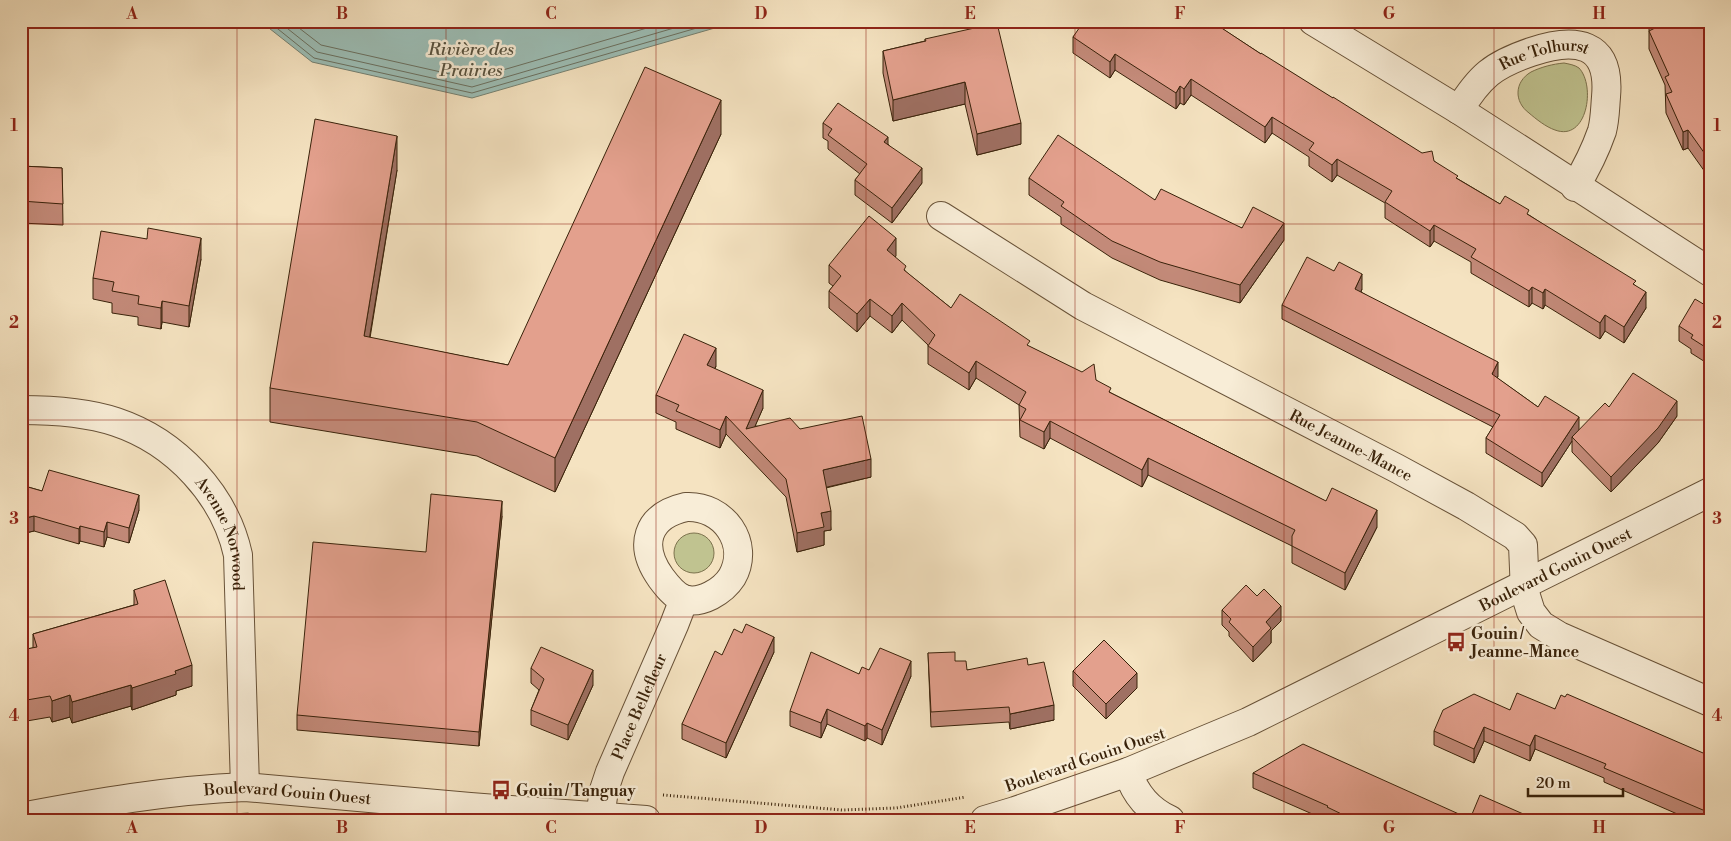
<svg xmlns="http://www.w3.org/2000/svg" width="1731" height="841" viewBox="0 0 1731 841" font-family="'Libre Bodoni',serif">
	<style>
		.green { fill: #c0c390; stroke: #7c724d }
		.water { fill: #9cbeb6; stroke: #748071 }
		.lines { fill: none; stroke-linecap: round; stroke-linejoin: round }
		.shore { stroke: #6a7060; stroke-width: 1 }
		.minor-casing { stroke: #685238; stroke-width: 30 }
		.tertiary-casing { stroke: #685238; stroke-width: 30 }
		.path { stroke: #39220a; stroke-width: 3; stroke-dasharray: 1 2.5; stroke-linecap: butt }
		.minor { stroke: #f8edd7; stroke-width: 28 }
		.tertiary { stroke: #f8edd7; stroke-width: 28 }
		.wall { fill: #c38a79; stroke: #39220a }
		.shaded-wall { fill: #9f7063; stroke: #39220a }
		.building { fill: #e3a08d; stroke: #39220a }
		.grid { fill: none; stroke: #8f2418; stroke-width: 1; stroke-opacity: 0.55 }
		.labels { text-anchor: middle; stroke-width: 5; stroke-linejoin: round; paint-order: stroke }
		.street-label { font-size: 16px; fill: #39220a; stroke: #f8edd7 }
		.poi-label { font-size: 16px; font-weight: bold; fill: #39220a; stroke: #f8edd7; text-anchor: start }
		.water-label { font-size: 18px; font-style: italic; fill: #57513e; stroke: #f8edd7 }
		.neatline { fill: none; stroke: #8f2418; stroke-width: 2 }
		.grid-label { font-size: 16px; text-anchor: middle; font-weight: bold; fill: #8f2418 }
	</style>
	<rect width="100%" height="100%" fill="#f5e3c1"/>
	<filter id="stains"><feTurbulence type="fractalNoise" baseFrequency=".004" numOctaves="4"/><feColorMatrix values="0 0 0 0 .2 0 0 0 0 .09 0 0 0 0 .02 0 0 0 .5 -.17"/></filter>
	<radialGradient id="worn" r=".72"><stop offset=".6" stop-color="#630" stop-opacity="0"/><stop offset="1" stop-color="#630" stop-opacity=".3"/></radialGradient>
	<path class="green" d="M1564,63c5,1 11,2 15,5 17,18 8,74 -24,62 -9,-3 -19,-11 -26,-17 -15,-11 -15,-31 2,-41 10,-5 22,-8 33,-9z
		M674 553a20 20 0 1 1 40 0a20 20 0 1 1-40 0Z
		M248,813l16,7h-114z"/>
	<path class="water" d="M260,21h479l-267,77 -160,-36z"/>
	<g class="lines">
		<path class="shore" d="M268,21l46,37 158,35 249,-72
			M278,21l39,31 155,35 226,-66
			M290,21l31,24 151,34 199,-58"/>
		<defs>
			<g id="minor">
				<path d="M1313,21l146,89 251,162"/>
				<path id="s1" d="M1459,110c21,-34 34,-45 72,-58 44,-15 80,-11 75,45 -1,12 -1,23 -4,34 -7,20 -16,38 -27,56"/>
				<path id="s2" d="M941,216l142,90 313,162 70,38 49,30 8,9 2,48 6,19 10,13 18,11 151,66"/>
				<path id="s3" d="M21,410c32,0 65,2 95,12 60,20 109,73 122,133l7,232"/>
				<path d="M686,507c37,-2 65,36 46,70 -9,14 -31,28 -49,22 -9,-4 -16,-13 -22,-21 -23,-32 -15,-62 25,-71z"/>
				<path d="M1128,772c7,22 20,38 42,48"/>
				<path id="s4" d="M600,817l4,-27 6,-18 64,-147 10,-26"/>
			</g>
			<g id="tertiary">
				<path id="s5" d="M21,817c74,-14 148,-27 224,-30l225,20 176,13"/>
				<path id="s6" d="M985,820l30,-9 113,-39 120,-50 462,-230"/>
			</g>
		</defs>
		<use href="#minor" class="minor-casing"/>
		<use href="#tertiary" class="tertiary-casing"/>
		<path class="path" d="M663,795l179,15 54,-2 70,-11"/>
		<use href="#minor" class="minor"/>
		<use href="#tertiary" class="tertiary"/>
	</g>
	<path class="wall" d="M1079,21h136v3l46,30 173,107 24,18 42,25 29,11 107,71 10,22 -22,35 -19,-12 -5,8 -55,-34 -2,4 -11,-6 -3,4 -58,-34v-11l-37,-21 -4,6 -45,-29v-15l-48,-28 -5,7 -23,-16v-9l-37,-24 -7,10 -74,-48 -7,10 -4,-2 -4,6 -61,-39 -5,8 -37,-25v-16l6,-7z
		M1649,21h51l2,5 8,-3v156l-22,-31 -5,2 -17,-37 -1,-28 -16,-36z
		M925,39l96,105 -44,11 -12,-51 -72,17 -10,-48v-22l42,-10z
		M823,123l65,21 34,39 -30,40 -37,-28v-15l5,-6 -32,-25v-8l-5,-3z
		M721,134l-166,358 -78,-36 -207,-34v-34l127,-218 -27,168 138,27z
		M21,166l41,2 1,57 -42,-2z
		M1029,178l126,22 87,28 42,12 -44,63 -80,-23 -48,-22 -51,-34v-7l-32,-22z
		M896,256l-1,1 11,15 45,36 79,39 66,33 15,13 266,134 -32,63 -53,-27v-17l-144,-71 -6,12 -92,-49 -6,11 -24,-12 -1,-32 -43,-27 -7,12 -41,-26v-19l-26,-25 -10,13 -22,-17 -13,16 -28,-24v-17l4,-5 -4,-3v-18z
		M201,259l-12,68 -27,-5 -1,7 -23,-4v-8l-26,-4v-10l-19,-4v-21z
		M1334,271l28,18 -1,3 137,84 -1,2 41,29 41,24 30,-24 68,9 -19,27 -47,49 -39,-40v-11l-30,46 -56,-34v-15l7,-11 -211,-108v-14z
		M1710,308v57l-19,-12v-4l-12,-8v-15z
		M716,366l-1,3 48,39 -8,18 45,3 71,48 -45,11 5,42 -7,1v14l-27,7 -11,-55 -60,-63 -6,14 -44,-19v-7l-20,-9v-18z
		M1710,375v25l-4,-3v-15z
		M21,485l21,6 97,19 -10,33 -22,-6 -3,10 -24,-6 -1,3 -45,-13 -13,3z
		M502,516l-23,230 -182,-16v-15z
		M134,590l58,96 -16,5v4l-44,15 -1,-4 -59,17 -2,-6 -18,5 -2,-5 -29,5v-72l12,-2v-14l101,-29z
		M1222,610l59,11 -10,10v12l-18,19 -24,-26v-4l-7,-7z
		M774,652l-48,106 -44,-19v-15l40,-69z
		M928,653l27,8 12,9 61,-5 26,55 -44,9 -1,-7 -78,5z
		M531,668l62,17 -25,55 -37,-15v-15l8,-20 -8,-7z
		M869,670l42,6 -29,69 -15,-7 -2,3 -38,-17 -6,14 -31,-12v-15l69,-37z
		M1073,671l64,17 -31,31 -33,-33z
		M1555,709l155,47v64h-19l-87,-38v-4l-69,-29 -5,12 -46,-20 -10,22 -40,-18v-14l76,-21z
		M1253,773l217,46 67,1h-211l-73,-32z"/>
	<path class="shaded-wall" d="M1115,54v16l-5,8v-16z
		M1191,79v16l-7,10v-16z
		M965,82v22l-72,17v-21z
		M1180,86v17l-4,6v-16z
		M721,100v34l-166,358v-34z
		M1272,117v16l-7,10v-16z
		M1021,123v21l-44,11v-21z
		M1688,130v18l-5,2v-18z
		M397,136v34l-33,201v-35z
		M888,137v14l-4,-9z
		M1337,159v16l-5,7v-17z
		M922,168v15l-30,40v-15z
		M1284,223v17l-44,63v-18z
		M1434,225v16l-4,6v-16z
		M201,238v21l-12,68v-21z
		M896,238v18l-9,11v-17z
		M1362,274v15l-7,15v-15z
		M1532,287v16l-3,4v-16z
		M1545,289v16l-2,4v-16z
		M1646,292v16l-22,35v-16z
		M870,299v17l-13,16v-18z
		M162,301v21l-1,7v-21z
		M902,303v17l-10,13v-17z
		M1605,315v16l-5,8v-16z
		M716,348v18l-9,18v-19z
		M976,361v17l-7,12v-17z
		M1498,362v14l-6,13v-15z
		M763,390v18l-14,32 -3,-11z
		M1677,401v15l-19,27 -47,49v-15z
		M726,416v18l-6,14v-18z
		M1579,417v15l-7,5v4l-30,46v-14z
		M1050,421v17l-6,11v-17z
		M1148,458v17l-6,12v-17z
		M871,459v18l-48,11v-18z
		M139,495v15l-10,33v-15z
		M502,501v15l-23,230v-14z
		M1377,510v17l-32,63v-17z
		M831,511v19l-7,1v14l-27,7v-19l24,-20z
		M34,516v15l-13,3v-15z
		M107,522v15l-3,10v-15z
		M80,526v15l-1,3v-15z
		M1281,606v15l-10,10v12l-18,19v-15l13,-25z
		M774,637v15l-48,106v-15z
		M911,661v15l-29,69v-15z
		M192,665v21l-16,5v4l-44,15v-22l43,-17z
		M593,670v15l-25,55v-15z
		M1137,673v15l-31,31v-15z
		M131,685v21l-59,17v-21z
		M70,695v22l-18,5v-21z
		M1054,705v15l-44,9v-15z
		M827,709v15l-6,14v-15z
		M867,723v15l-2,3v-15z
		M1484,727v14l-10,22v-14z
		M1535,735v14l-5,12v-15z"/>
	<path class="building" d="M1084,21h127l50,33v-1l72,45v-1l89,56 10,-2 2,10 24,15 -2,2 44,26 5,-8 24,14 -2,4 109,67 -3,3 13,8 -22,35 -19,-12 -5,8 -55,-34 -2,4 -11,-6 -3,4 -58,-34 5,-8 -42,-24 -4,6 -45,-29 7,-11 -55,-32 -5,6 -23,-15 5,-7 -42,-26 -7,10 -74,-48 -7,10 -4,-3 -4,7 -61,-39 -5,8 -37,-25z
		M1652,21h48l2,5 8,-3v138l-22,-31 -5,2 -17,-38 6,-2 -7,-15 4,-2 -20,-44 6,-3z
		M997,23l24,100 -44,11 -12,-52 -72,18 -10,-49 43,-10 -1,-2z
		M645,67l76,33 -166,358 -78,-36 -207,-34 45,-269 82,17 -33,200 144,29z
		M838,103l50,34 -4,5 38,26 -30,40 -37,-28 12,-16 -39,-29 4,-6 -9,-6z
		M1058,135l97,65 6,-11 81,39 11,-21 31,16 -44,62 -80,-23 -48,-21 -51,-35 3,-4 -35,-24z
		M21,166l41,2 1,36 -42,-3v21z
		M869,216l27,22 -9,12 19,16 -2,4 47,38 9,-14 70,47 -3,4 55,27 12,-8 2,16 15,8 -2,4 217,109 6,-13 45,22 -32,63 -53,-27v-10l3,-6 -147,-72 -6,12 -92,-49 -6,11 -24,-12 6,-11 -7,-4 7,-13 -50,-31 -7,12 -41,-27 7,-11 -33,-32 -10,13 -22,-17 -13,15 -28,-23 12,-15 -12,-11z
		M148,228l53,10 -12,68 -27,-5 -1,7 -23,-4 1,-8 -27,-5 2,-9 -21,-4 8,-47 46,8z
		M1307,257l27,14 5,-9 23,12 -7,15 143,73 -6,12 46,33 7,-11 34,21 -37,56 -56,-35 14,-23 -218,-110z
		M1695,299l15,9v42l-19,-12 2,-3 -14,-9z
		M684,334l32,14 -9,17 56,25 -17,39 44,-11 10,11 62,-13 9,43 -48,11 8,41 -10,2 3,14 -27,6 -11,-54 -60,-63 -6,14 -44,-19 3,-6 -23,-10z
		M1633,373l44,28 -19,27 -47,49 -39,-40 33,-34 4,4z
		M1710,375v10l-4,-3z
		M49,470l90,25 -10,33 -22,-6 -3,10 -24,-6 -1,3 -45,-13 -13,3v-34l21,6z
		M431,494l71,7 -23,231 -182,-17 16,-173 113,10z
		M165,580l27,85 -17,6 1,3 -44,14 -1,-3 -59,17 -2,-7 -18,6 -2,-5 -29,5v-51l16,-3 -4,-13 105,-30 -4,-14z
		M1246,585l11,11 7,-7 17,17 -15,16 5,6 -18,19 -24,-25 2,-3 -9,-9z
		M746,624l28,13 -48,106 -44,-19 33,-73 7,4 12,-26 8,4z
		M1104,640l33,33 -31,31 -33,-33z
		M541,647l52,23 -25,55 -37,-15 13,-31 -13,-11z
		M880,648l31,13 -29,69 -15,-7 -2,3 -38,-17 -6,14 -31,-12 21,-59 48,22 3,-7 7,3z
		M955,652v9h11l1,9 60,-12 1,7 16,-3 10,43 -44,9 -1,-7 -78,5 -3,-59z
		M1517,693l38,16 6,-14 4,2 2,-3 143,62v57l-106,-45 2,-4 -71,-29 -5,11 -46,-19 -10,22 -40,-18 9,-21 31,-16 36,16z
		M1303,744l167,75 10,-24 57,25h-183l-27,-13 1,-1 -75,-33z"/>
	<path class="grid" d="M237,21v799M446,21v799M656,21v799M866,21v799M1075,21v799M1284,21v799M1494,21v799M21,224h1689M21,420h1689M21,617h1689"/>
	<defs>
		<symbol id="bus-bare" viewBox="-9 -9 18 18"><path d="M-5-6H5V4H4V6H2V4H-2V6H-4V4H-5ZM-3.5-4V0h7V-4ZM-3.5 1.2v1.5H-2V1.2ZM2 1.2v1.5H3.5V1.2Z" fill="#8f2418" stroke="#f8edd7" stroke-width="2.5" paint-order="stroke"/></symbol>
	</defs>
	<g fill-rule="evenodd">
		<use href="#bus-bare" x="1442" y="628" width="28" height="28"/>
		<use href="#bus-bare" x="487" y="776" width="28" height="28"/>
	</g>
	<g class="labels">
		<g class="street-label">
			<text dy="6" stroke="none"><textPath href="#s1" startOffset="108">Rue Tolhurst</textPath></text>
			<text dy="6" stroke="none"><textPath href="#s2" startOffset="470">Rue Jeanne-Mance</textPath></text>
			<text dy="6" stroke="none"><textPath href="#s3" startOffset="259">Avenue Norwood</textPath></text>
			<text dy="6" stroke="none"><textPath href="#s6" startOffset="624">Boulevard Gouin Ouest</textPath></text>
			<text dy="6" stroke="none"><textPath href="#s4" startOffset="118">Place Bellefleur</textPath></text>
			<text transform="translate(1085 759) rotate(-19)" y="6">Boulevard Gouin Ouest</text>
			<text dy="6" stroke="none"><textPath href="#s5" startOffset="269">Boulevard Gouin Ouest</textPath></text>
		</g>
		<g class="poi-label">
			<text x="1471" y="639">Gouin /<tspan x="1471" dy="18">Jeanne-Mance</tspan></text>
			<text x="516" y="796">Gouin / Tanguay</text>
		</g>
		<g class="water-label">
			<text x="471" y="55">Rivière des<tspan x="471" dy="21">Prairies</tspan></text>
		</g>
	</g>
	<rect width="1731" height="841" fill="none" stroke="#f5e3c1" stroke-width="55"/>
	<path d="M1528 788v8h95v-8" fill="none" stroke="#39220a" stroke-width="2.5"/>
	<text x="1536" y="788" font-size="15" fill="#39220a" stroke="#f8edd7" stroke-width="4" paint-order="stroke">20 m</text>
	<rect x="28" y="28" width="1676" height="786" class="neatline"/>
	<g class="grid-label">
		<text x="132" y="19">A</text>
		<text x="342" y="19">B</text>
		<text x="551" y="19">C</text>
		<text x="761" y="19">D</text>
		<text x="970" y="19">E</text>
		<text x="1180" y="19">F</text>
		<text x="1389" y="19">G</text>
		<text x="1599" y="19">H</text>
		<text x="14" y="131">1</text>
		<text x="1717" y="131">1</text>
		<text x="14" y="328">2</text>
		<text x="1717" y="328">2</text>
		<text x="14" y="524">3</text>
		<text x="1717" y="524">3</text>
		<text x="14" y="721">4</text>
		<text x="1717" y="721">4</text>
		<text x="132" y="833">A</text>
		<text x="342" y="833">B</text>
		<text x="551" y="833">C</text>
		<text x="761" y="833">D</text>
		<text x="970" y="833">E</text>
		<text x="1180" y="833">F</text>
		<text x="1389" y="833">G</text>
		<text x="1599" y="833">H</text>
	</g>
	<rect width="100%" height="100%" filter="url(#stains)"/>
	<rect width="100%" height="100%" fill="url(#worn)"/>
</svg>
